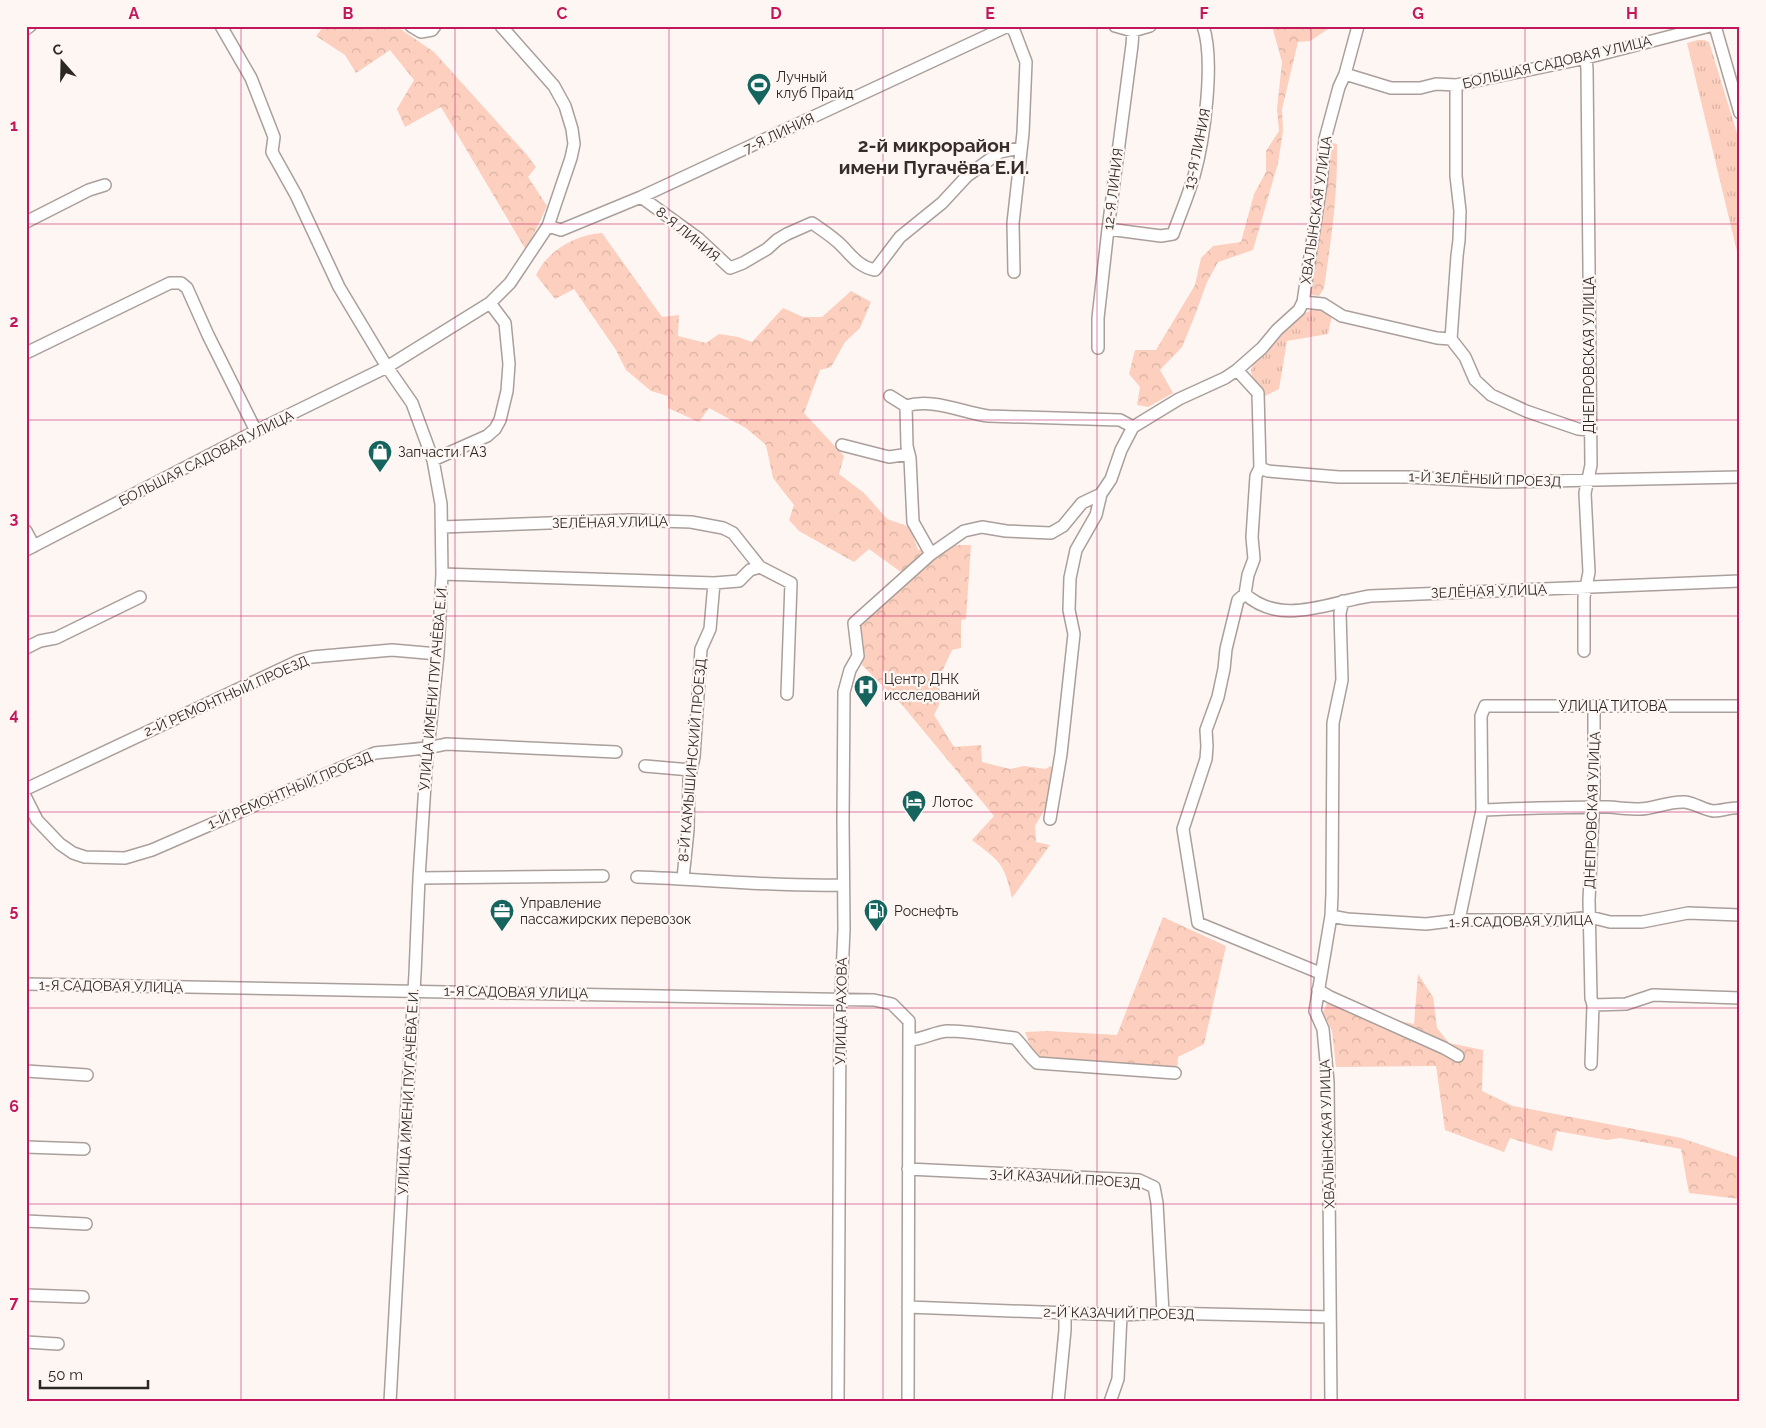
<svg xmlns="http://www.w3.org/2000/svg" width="1766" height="1428" viewBox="0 0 1766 1428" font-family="Raleway,sans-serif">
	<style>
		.grass { fill: url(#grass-tufts) }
		.forest { fill: url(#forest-crowns) }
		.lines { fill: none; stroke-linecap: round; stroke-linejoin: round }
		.minor-casing { stroke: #aa9f9b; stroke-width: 14 }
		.minor { stroke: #fff; stroke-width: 11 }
		.grid { fill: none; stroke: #c2185b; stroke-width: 1; stroke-opacity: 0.55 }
		.labels { text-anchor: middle; stroke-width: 4.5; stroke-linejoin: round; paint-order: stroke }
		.street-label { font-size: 14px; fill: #2b2725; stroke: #fdf6f3 }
		.poi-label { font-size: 14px; fill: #2b2725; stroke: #fdf6f3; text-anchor: start }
		.district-label { font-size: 19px; font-weight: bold; fill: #362d2a; stroke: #fdf6f3 }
		.neatline { fill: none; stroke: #c2185b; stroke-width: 2 }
		.grid-label { font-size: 16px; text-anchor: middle; font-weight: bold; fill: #c2185b }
	</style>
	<defs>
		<pattern id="grass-tufts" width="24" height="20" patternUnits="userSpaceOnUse" patternTransform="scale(1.25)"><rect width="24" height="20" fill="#fccfbe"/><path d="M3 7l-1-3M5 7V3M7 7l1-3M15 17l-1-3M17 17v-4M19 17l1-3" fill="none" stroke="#d8b2a3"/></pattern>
		<pattern id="forest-crowns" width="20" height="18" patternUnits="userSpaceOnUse" patternTransform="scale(1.25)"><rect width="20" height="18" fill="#fccfbe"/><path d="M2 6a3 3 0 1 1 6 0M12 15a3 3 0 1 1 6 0" fill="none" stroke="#d8b2a3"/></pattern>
	</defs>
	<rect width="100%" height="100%" fill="#fdf6f3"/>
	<path class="grass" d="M1698,40h6l5,2 31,101v121l-53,-221z
		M1314,309l12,2 6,4 -4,19 -41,7 -8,48 -14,7 -12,-16 -2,-9 2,-8 15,-11 8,-13 27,-25z"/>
	<path class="forest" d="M324,26h72l38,26 93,103 9,12 -8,10 19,29 -21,44 -85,-143 -36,20 -8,-18 17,-29 -24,-30 -34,23 -11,-18 -29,-19z
		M1272,26l59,1 -21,14 -12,1 -16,67 1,22 -5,32 -25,87 -35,12 -11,20 -12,33 -13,32 -22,23 13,23 -25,14 -11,-2 3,-18 -11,-13 6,-24h21l39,-65 6,-27 12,-12 28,-4 13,-48 12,-22v-21l13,-20 -2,-22 5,-47z
		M1333,143l4,1c1,49 -6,97 -13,144l-5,8 -7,-1 -4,-6 20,-143z
		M602,233l60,84 17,-2 -1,21 28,7 13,-9 19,3 14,5 31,-34 20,9h19l29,-26 20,11 -11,26 -15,14 -14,25 -11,3 -16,43 40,43 -5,18 25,19 23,26 23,8 8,23 40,-5h13l-5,74 -5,1v28l-9,2 -11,24 -2,31 -5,10 20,32 27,-2 1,17 28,7 14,-3 22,3 4,-3 5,4 -5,30 -15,26 1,16 14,3 -38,53c-8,-36 -12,-36 -40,-58l22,-24 -91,-110 -41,-41c4,-23 2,-27 -9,-47l48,-46 -32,-23 -15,13 -55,-31 -10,-11 5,-15 -21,-27 -7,-33 -20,-17 -37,-20 -10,14 -31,-14v-12l-17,-5 -25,-21 -10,-20 -42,-61 -19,10 -19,-24c12,-25 39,-40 66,-42z
		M1163,917l63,29 -22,98 -26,13 -1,11 -140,-11 -5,-7 -7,-18 22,-1 70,4z
		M1418,974l15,23 4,31 12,15 34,7 -1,41 31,15 168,32 59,20v41l-51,-6 -8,-44 -61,-11 -13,2 -50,-9 -5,20 -42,-13 -6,14 -59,-22 -9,-64 -100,1 -4,-36 -9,-19 9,-19 57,26 25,5z"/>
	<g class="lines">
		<defs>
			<path id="minor" d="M221,26l30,52 23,59 -2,15 24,43 43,92 48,80 25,36 21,57 8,44 1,70 -4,80 -12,115 -7,109 -4,96 -11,176 -14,252
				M411,26l10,6 11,-2 3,-4
				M1011,26l4,7 11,29 -3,71 -10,90 1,49
				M1115,26l18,5 17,-5
				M1715,26l25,87
				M26,29l4,-3
				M1345,74l46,14h29l16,-4 20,1 130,-27 124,-32
				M1456,85v91l4,35 -1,29 -2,16 -6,83 14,18 10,23 16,15 35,16 52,18 12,1
				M641,197l58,42 31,29 13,-5 24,-14 10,-9 10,-6 25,-11c10,7 21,14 29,22 11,11 18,22 34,25l25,-33 42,-34 25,-27 33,-24 20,-4
				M26,222l63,-32 16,-5
				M548,226l13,4 80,-33 367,-171
				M1108,229l53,7 12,-2c7,-19 15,-38 21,-58 10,-35 21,-116 9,-150
				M1303,302l20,2 19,12 95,22 14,1
				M1098,348v-30l10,-89 24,-184 1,-14
				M26,353l144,-70h11l6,5 21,47 48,96
				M1237,370l21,23 2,75 -4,8 -4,61 2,22 -6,16 -3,19 -7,6 -12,49 -2,20 -6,28 -12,33 1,16 -1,13 -23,70 15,94 122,50
				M890,396l16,10c27,-8 55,6 82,10l132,4 13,7
				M906,406l1,40 3,12 3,64 18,32
				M842,445l47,12 20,-3
				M433,460l54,-24 8,-7 5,-9 7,-29 2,-27 -4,-41 -15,-20
				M1260,468l8,3 71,6h69l89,5 243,-5
				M442,527l187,-7 62,2 32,6 10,5 27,34
				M26,531l8,15
				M26,550l230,-119 131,-64 103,-64 20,-20 38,-57 23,-68 3,-14 -2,-15 -7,-23 -11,-20 -53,-60
				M442,574l272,9 25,-2 11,-11 10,-3 31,16 -4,111
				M1245,594c37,33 84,8 125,2l370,-15
				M26,648l14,-7 16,-3 84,-41
				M1584,651v-54l5,-25 -4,-79 6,-28 -4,-396 -1,-11
				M645,766l46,4
				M26,789l272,-128 14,-4 80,-7 46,4
				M26,798l11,22 23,24 13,9 12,4 40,1 27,-8 223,-97c24,-3 48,-3 71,-9l170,8
				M1482,810c37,-2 74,-2 111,-3 15,-1 31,2 46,2 15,0 29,-8 46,-7 9,1 22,9 29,9 9,0 16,-4 26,-3
				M1050,819l11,-65 13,-120 -5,-24 1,-32 6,-28 20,-35 5,-21 10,-15 10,-29 12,-23 46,-28 46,-21 12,-8 25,-22 15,-18 22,-20 4,-8 18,-118 4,-45 14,-52 6,-13 13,-48
				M637,877c69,2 137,10 206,8
				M419,878l184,-2
				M683,878l5,-48 1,-50 5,-23 7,-108 9,-20 4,-46
				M1331,916l16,3 79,5 33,-4h105l26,-3 20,5h32l46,-9 52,2
				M1459,920l23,-110 -1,-94 4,-10h255
				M26,984l848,16 18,4 17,17 -1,381
				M1318,990l12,7 114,51 14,8
				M1593,1005l33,-1 27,-9 87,3
				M909,1040c13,0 25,-8 38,-9 23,0 46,5 68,7 8,8 13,17 22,25l138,10
				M1591,1064l2,-59 -2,-7 -2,-98 5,-106v-88
				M26,1071l61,4
				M26,1147l58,2
				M908,1169l231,11 15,7 3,16 6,110
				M26,1221l60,3
				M26,1295l57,2
				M908,1307l213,8 42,-2 167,4
				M26,1342l32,2
				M838,1402l2,-384 4,-89 -1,-108 1,-129 6,-22 8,-14 -4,-33 77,-69 33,-23 18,-4 24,4 45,2 12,-7 19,-23 19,-9
				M1058,1402l7,-72v-17
				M1110,1402l8,-23 3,-64
				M1331,1402l-3,-320 -5,-53 -8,-18 16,-95 1,-22 1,-171 9,-43 -2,-67 3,-12"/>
		</defs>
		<use href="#minor" class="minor-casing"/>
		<use href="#minor" class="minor"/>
	</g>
	<path class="grid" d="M241,26v1376M455,26v1376M669,26v1376M883,26v1376M1097,26v1376M1311,26v1376M1525,26v1376M26,224h1714M26,420h1714M26,616h1714M26,812h1714M26,1008h1714M26,1204h1714"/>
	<defs>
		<symbol id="stadium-pin" viewBox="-11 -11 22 30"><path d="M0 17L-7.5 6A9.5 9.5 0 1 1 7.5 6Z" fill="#16645e" stroke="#fdf6f3"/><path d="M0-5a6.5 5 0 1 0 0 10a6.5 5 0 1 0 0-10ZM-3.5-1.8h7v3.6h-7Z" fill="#fff"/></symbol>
		<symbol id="shop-pin" viewBox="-11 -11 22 30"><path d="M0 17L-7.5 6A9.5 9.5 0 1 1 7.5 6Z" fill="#16645e" stroke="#fdf6f3"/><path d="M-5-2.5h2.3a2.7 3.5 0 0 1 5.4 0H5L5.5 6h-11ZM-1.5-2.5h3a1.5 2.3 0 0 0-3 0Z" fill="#fff"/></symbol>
		<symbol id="hospital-pin" viewBox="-11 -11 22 30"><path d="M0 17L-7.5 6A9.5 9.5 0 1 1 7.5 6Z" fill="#16645e" stroke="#fdf6f3"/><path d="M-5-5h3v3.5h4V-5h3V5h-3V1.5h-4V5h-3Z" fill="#fff"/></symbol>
		<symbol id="hotel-pin" viewBox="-11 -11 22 30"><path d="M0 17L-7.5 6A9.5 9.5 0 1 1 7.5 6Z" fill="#16645e" stroke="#fdf6f3"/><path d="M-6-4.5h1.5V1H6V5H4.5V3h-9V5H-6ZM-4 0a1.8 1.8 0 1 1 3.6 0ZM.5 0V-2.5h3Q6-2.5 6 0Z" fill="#fff"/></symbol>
		<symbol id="office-pin" viewBox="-11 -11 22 30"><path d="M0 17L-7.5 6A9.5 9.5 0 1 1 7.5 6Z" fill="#16645e" stroke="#fdf6f3"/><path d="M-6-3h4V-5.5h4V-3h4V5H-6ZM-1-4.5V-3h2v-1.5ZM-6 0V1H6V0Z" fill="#fff"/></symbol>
		<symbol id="fuel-pin" viewBox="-11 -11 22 30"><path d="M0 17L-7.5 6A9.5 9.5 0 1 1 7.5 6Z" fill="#16645e" stroke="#fdf6f3"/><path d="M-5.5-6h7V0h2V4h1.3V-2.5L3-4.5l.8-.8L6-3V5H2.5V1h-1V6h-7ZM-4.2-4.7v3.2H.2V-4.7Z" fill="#fff"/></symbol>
	</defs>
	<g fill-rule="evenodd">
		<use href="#stadium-pin" x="745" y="71" width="28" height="38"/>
		<use href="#shop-pin" x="366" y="438" width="28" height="38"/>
		<use href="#hospital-pin" x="852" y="673" width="28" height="38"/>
		<use href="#hotel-pin" x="900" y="788" width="28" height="38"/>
		<use href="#office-pin" x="488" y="897" width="28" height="38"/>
		<use href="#fuel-pin" x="862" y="897" width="28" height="38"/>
	</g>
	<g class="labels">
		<g class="street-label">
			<text transform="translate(1557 62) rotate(-13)" y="5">БОЛЬШАЯ САДОВАЯ УЛИЦА</text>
			<text transform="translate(779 133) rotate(-25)" y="5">7-Я ЛИНИЯ</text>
			<text transform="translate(1197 149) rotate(-78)" y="5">13-Я ЛИНИЯ</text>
			<text transform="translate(1113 189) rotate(-83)" y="5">12-Я ЛИНИЯ</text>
			<text transform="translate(1316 210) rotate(-82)" y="5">ХВАЛЫНСКАЯ УЛИЦА</text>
			<text transform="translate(688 234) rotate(39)" y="5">8-Я ЛИНИЯ</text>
			<text transform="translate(1589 355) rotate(-90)" y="5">ДНЕПРОВСКАЯ УЛИЦА</text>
			<text transform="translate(206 458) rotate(-27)" y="5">БОЛЬШАЯ САДОВАЯ УЛИЦА</text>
			<text transform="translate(1485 479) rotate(2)" y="5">1-Й ЗЕЛЁНЫЙ ПРОЕЗД</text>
			<text transform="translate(610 522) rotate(-1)" y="5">ЗЕЛЁНАЯ УЛИЦА</text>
			<text transform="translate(1489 591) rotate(-2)" y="5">ЗЕЛЁНАЯ УЛИЦА</text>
			<text transform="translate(433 688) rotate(-85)" y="5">УЛИЦА ИМЕНИ ПУГАЧЁВА Е.И.</text>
			<text transform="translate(226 696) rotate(-24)" y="5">2-Й РЕМОНТНЫЙ ПРОЕЗД</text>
			<text x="1613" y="711">УЛИЦА ТИТОВА</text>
			<text transform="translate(692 760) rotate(-85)" y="5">8-Й КАМЫШИНСКИЙ ПРОЕЗД</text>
			<text transform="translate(290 790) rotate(-23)" y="5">1-Й РЕМОНТНЫЙ ПРОЕЗД</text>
			<text transform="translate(1592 810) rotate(-88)" y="5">ДНЕПРОВСКАЯ УЛИЦА</text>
			<text transform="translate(1521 921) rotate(-1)" y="5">1-Я САДОВАЯ УЛИЦА</text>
			<text transform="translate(111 986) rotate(1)" y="5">1-Я САДОВАЯ УЛИЦА</text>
			<text transform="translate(516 992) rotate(1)" y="5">1-Я САДОВАЯ УЛИЦА</text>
			<text transform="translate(841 1011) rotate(-89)" y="5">УЛИЦА РАХОВА</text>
			<text transform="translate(408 1092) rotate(-87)" y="5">УЛИЦА ИМЕНИ ПУГАЧЁВА Е.И.</text>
			<text transform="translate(1327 1134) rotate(-92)" y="5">ХВАЛЫНСКАЯ УЛИЦА</text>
			<text transform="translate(1065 1178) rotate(4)" y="5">3-Й КАЗАЧИЙ ПРОЕЗД</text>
			<text transform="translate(1119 1313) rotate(1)" y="5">2-Й КАЗАЧИЙ ПРОЕЗД</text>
		</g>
		<g class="poi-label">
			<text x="776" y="82">Лучный<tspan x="776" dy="16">клуб Прайд</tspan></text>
			<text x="398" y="457">Запчасти ГАЗ</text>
			<text x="884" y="684">Центр ДНК<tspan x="884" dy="16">исследований</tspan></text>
			<text x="932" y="807">Лотос</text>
			<text x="520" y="908">Управление<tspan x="520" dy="16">пассажирских перевозок</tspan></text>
			<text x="894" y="916">Роснефть</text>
		</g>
		<g class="district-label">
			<text x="934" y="152">2-й микрорайон<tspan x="934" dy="22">имени Пугачёва Е.И.</tspan></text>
		</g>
	</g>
	<rect width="1766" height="1428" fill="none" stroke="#fdf6f3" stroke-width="55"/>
	<g transform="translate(62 62) rotate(340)" stroke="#fdf6f3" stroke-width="4" paint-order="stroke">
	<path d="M0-4L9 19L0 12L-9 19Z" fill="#2b2725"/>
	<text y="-8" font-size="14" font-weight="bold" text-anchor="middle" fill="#2b2725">С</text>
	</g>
	<path d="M40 1380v8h108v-8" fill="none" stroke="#2b2725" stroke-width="2.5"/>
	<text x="48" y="1380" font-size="15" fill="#2b2725" stroke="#fdf6f3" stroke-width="4" paint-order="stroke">50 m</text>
	<rect x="28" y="28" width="1710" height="1372" class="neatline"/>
	<g class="grid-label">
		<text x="134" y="19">A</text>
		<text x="348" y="19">B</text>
		<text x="562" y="19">C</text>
		<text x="776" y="19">D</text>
		<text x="990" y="19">E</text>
		<text x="1204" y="19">F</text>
		<text x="1418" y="19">G</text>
		<text x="1632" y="19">H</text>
		<text x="14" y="131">1</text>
		<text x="14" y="327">2</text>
		<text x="14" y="524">3</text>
		<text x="14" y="720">4</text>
		<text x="14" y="916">5</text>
		<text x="14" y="1112">6</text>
		<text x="14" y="1308">7</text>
	</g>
</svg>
